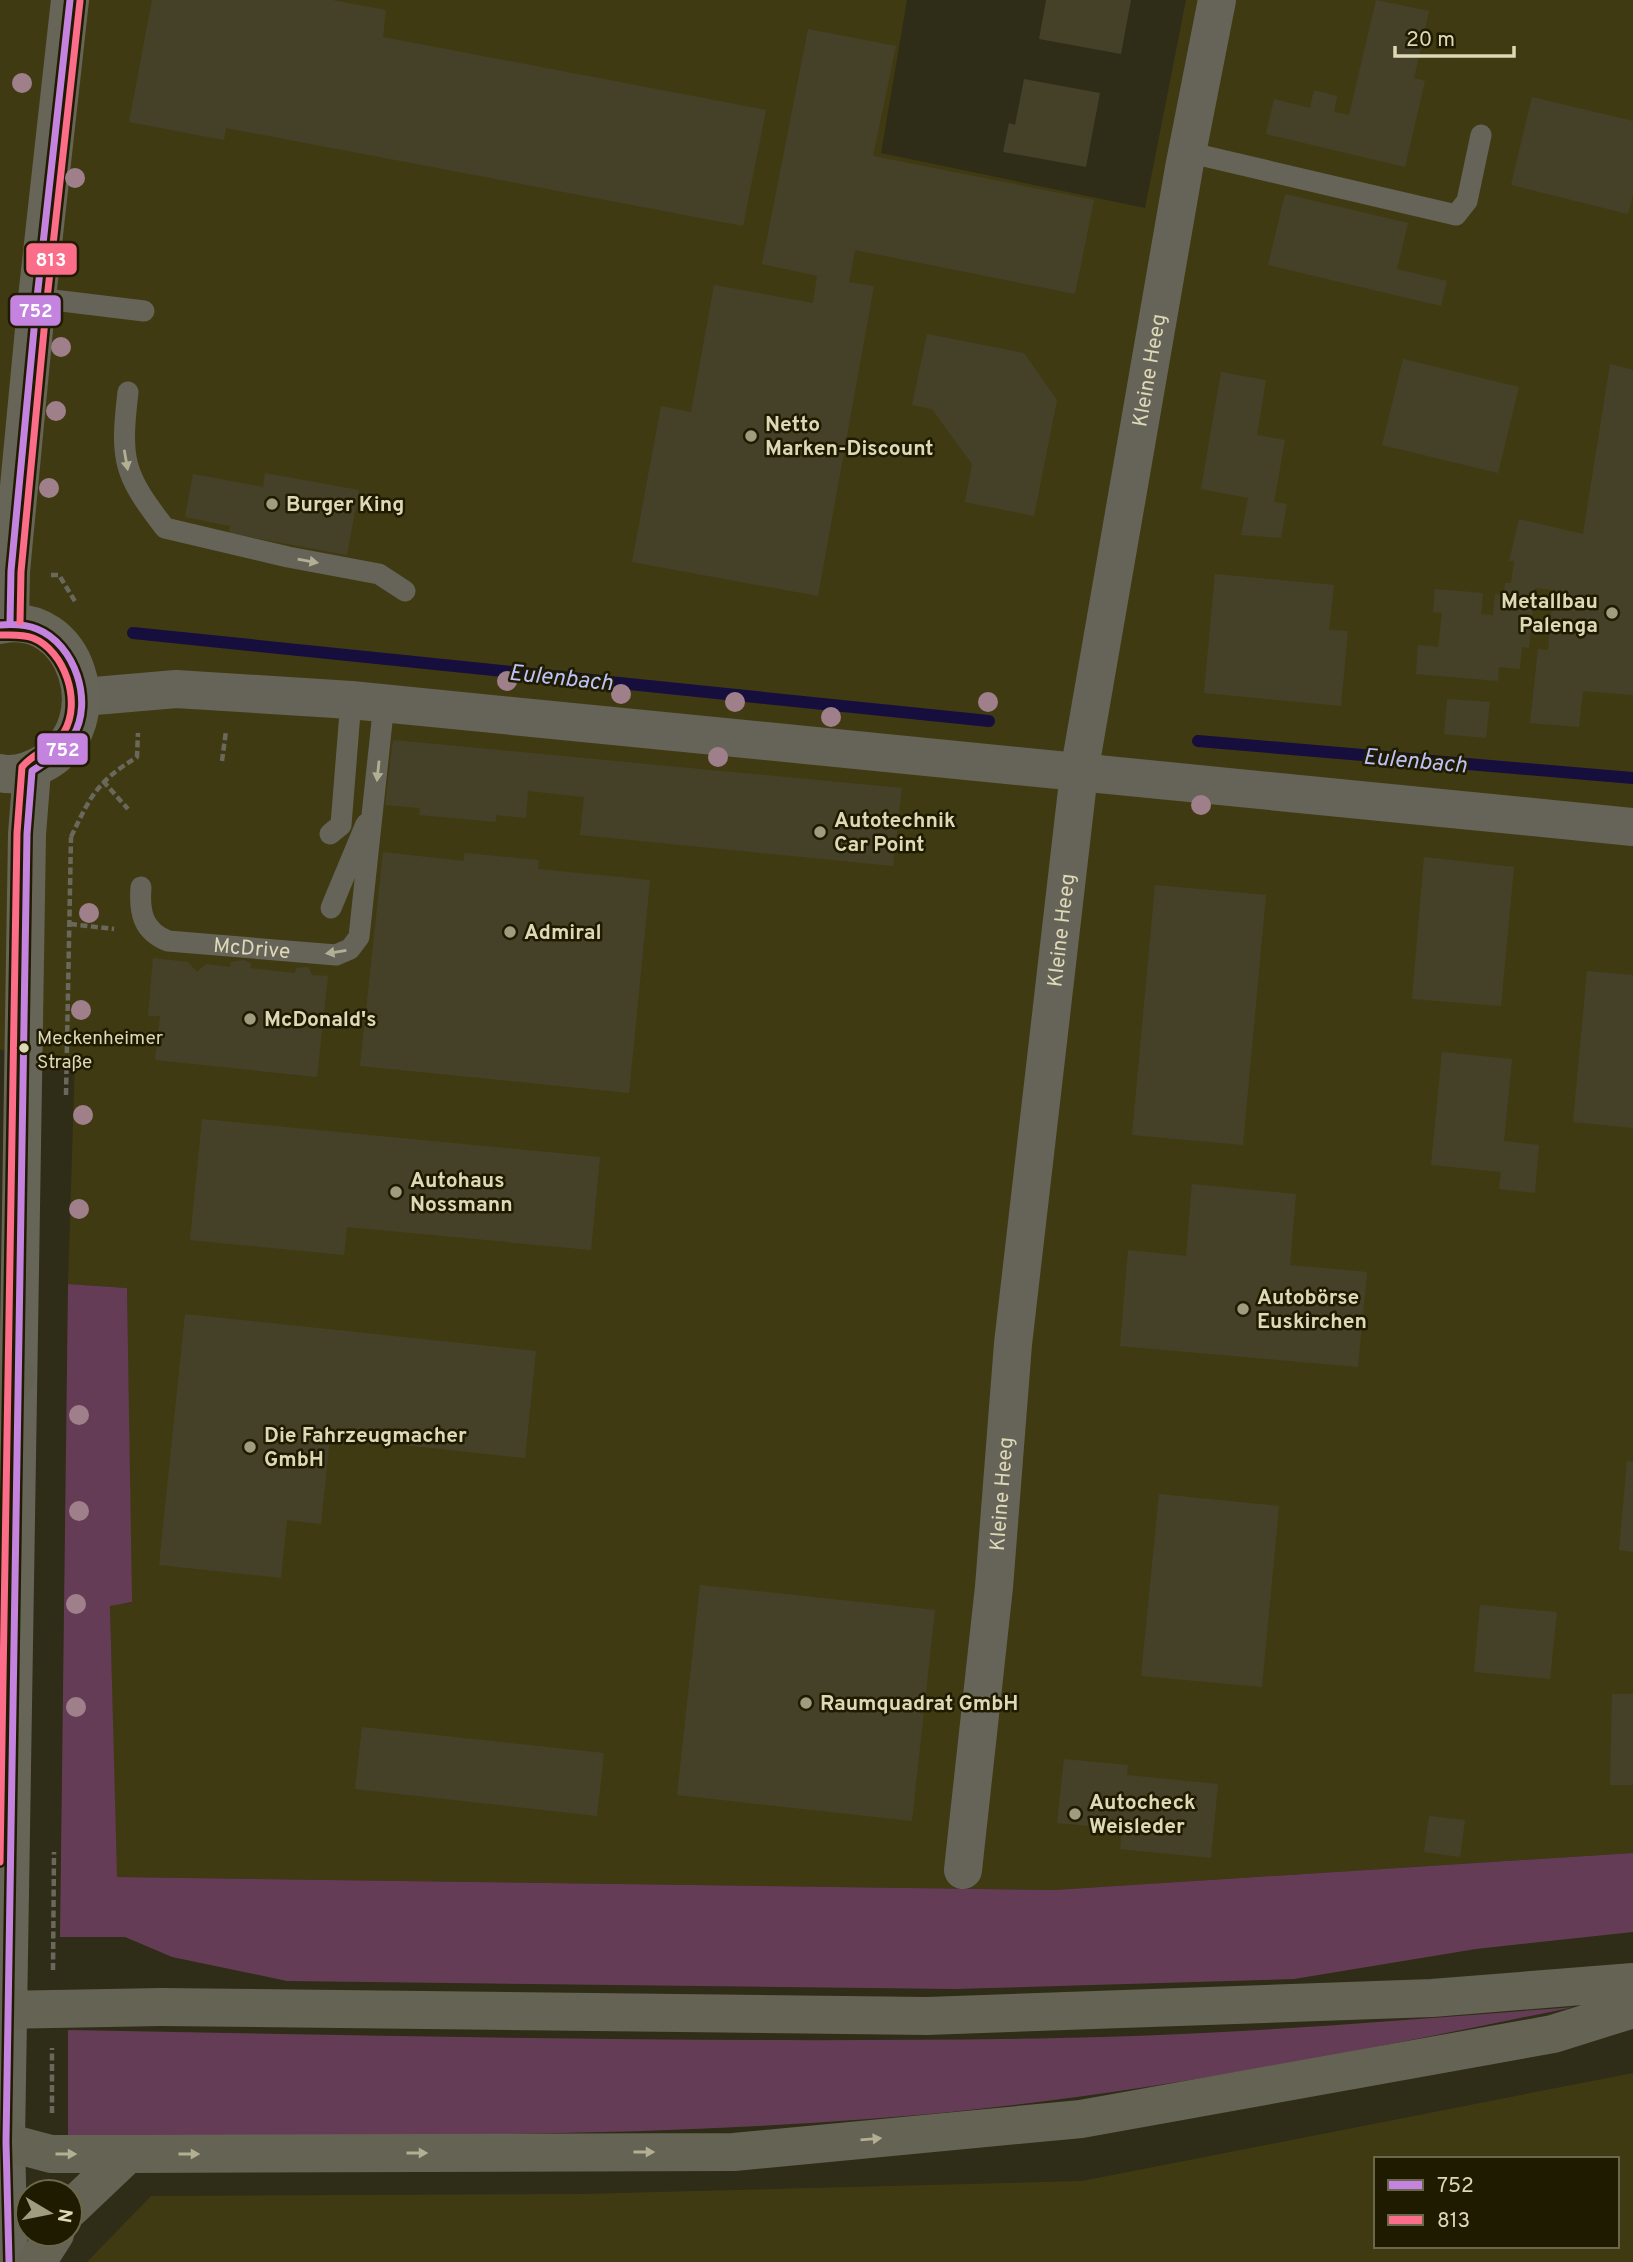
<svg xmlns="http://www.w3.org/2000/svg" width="1633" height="2262" viewBox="0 0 1633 2262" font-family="Overpass,sans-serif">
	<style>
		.built { fill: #403a13; fill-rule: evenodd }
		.green { fill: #653c55 }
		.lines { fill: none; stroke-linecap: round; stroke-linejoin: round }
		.stream { stroke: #160f3e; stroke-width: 12 }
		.building { fill: #454129 }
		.path { stroke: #6a685c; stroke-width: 4.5; stroke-dasharray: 7 3.5; stroke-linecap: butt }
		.service { stroke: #666459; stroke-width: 21 }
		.minor { stroke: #666459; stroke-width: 38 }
		.secondary { stroke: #676557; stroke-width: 38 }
		.primary { stroke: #656353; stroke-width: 38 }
		.primary-bridge { stroke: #656353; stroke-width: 38 }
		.bus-1-casing { stroke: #1f1b00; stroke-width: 12 }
		.bus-2-casing { stroke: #1f1b00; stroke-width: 12 }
		.bus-1 { stroke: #c483df; stroke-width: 7 }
		.bus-2 { stroke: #fb6d88; stroke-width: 7 }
		.tree { fill: #9f808a }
		.oneway { fill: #b3af95 }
		.oneway2 { fill: #b3af93 }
		.poi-dot { fill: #a09c7f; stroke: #1f1b00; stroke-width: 2.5 }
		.bus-dot { fill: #ddd8b6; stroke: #1f1b00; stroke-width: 2.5 }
		.labels { text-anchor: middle; stroke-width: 5; stroke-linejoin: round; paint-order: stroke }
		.bus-label { font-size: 19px; fill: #ddd8b6; stroke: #1f1b00; text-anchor: start }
		.street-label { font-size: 21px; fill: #ddd8b6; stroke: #1f1b00 }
		.poi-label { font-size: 21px; font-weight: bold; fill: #ddd8b6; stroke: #1f1b00; text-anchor: start }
		.water-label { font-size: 23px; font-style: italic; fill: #bcc1f6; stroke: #1f1b00 }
		.line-badge { stroke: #1f1b00; stroke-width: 2.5 }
		.badge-label { font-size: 19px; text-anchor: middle; font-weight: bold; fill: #fff }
	</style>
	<rect width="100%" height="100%" fill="#2f2c18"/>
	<path class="built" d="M0,0h907l-26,153 264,55 41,-208h447v1853l-579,37 -938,-13 -6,-272 21,-2 -4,-315 -59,-4 7,-224 -75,-10z
		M1633,2073v189h-1546l64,-66 432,-2 499,-13zM1376,2159h241v87h-241z"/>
	<path class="green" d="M68,1284l59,4 5,314 -22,4 7,271 937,13 579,-37v79l-157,17 -182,30 -339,10 -668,-8 -115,-24 -47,-20h-65z
		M1574,2007c-233,48 -468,95 -706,112 -267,20 -533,16 -800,16v-105c331,6 662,14 992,8 172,-3 343,-18 514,-31z"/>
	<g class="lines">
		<path class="stream" d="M133,633l856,88
			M1198,741l435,37"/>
	</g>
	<path class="building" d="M152,0h180l54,10 -3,27 383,73 -23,116 -517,-98 -2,12 -95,-18z
		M1046,0h85l-10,54 -82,-15z
		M1376,0l53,11 -15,67 11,3 -20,86 -139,-33 8,-35 36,9 4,-18 23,6 -3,16 15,3z
		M808,29l88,17 -23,110 221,44 -19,94 -220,-44 -6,32 25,4 -56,310 -186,-34 29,-156 30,6 23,-127 99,18 4,-27 15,3 -70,-15z
		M1024,79l76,14 -14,74 -83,-15 6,-29 6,2z
		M1532,97l101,24v74l-5,19 -117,-29z
		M1285,194l123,29 -11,46 50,12 -6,25 -173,-41z
		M927,334l97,19 33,47 -23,116 -69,-14 7,-38 -40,-55 -20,-4z
		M1403,359l116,28 -21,86 -116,-28z
		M1610,364l23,6v325l-50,-4 -4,36 -49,-4 8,-74 10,1 5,-60 -18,-2 -6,60 -7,-1 -2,22 -21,-2 -1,14 -82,-7 2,-29 20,2 4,-34 -9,-1 2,-23 48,4 -2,21 12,1 2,-21 9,1 1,-12h6l3,-22h-5l10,-42 64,15z
		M1221,372l45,8 -9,55 28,5 -11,62 13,2 -6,34 -40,-3 7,-37 -47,-9z
		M265,473l94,17 -12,65 -118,-22 1,-7 -45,-9 8,-43 70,13z
		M1215,574l119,11 -5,45 19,1 -7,75 -137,-13z
		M1447,699l43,3 -4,36 -42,-4z
		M393,740l509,48 -9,78 -313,-31 4,-38 -9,-1 -47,-5 -2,27 -30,-3v7l-77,-7 1,-7 -35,-3z
		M383,852l81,9v-8l75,7 -1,9 112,11 -21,213 -269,-27z
		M1424,857l90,10 -13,139 -89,-7z
		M1155,885l111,10 -23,250 -111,-10z
		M153,958l35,4 9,10 9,-8 24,3 1,-5 13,-2 7,3 -1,5 45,5 1,-5 12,-1 4,8 16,1 -11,101 -162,-17 5,-44h-12z
		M1587,971l46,4v153l-60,-6z
		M1442,1052l70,7 -8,82 35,4 -4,48 -36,-4 2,-17 -70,-7z
		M202,1119l398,38 -9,93 -244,-23 -3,28 -154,-15z
		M1192,1184l104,10 -6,71 77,7 -9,95 -238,-21 8,-96 58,6z
		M185,1314l351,37 -11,107 -195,-21 -9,87 -34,-4 -6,58 -122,-13z
		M1627,1461l6,1v90l-14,-2z
		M1159,1494l120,12 -17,181 -121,-11z
		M700,1585l235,25 -23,211 -235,-26z
		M1480,1605l77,7 -7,67 -76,-7z
		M1612,1694h21v91h-23z
		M362,1727l242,26 -7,63 -242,-27z
		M1064,1759l64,6 -1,10 91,9 -7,74 -91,-9 2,-20 -65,-6z
		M1429,1816l36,4 -5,37 -36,-5z"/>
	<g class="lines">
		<path class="path" d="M51,575h8l17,28
			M222,761l4,-30
			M103,781l25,28
			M71,837c20,-42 26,-55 66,-80l1,-24
			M70,924l44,5
			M66,1095l5,-258
			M53,1970l1,-118
			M52,2113v-65"/>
		<g class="service">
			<path d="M1187,152l269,63 11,-14 14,-66"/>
			<path d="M37,298l107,13"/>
			<path d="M128,392c-8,68 -5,82 37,136l123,29 91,17 26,17"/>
			<path d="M330,834l11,-9 10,-125"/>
			<path id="s1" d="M141,887c-2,26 2,44 27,54l168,14 14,-6 9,-12 25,-234"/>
			<path d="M331,908l35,-84"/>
		</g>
		<g class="minor">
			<path d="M83,697l93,-8 175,11 1282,127"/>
			<path id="s2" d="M963,1870l31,-283 19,-243 66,-571 105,-605 33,-168"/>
		</g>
		<path class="secondary" d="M10,622l1,-51 26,-273 33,-298
			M0,625c77,-17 112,98 46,137 -14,8 -30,15 -46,11
			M9,2262l-3,-120 21,-1308 5,-63"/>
		<path class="primary" d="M0,1403l16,-27
			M161,2007l766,9 505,-18 201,-16
			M0,2132l6,10 45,12h77
			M70,2209l58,-55 606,-2 347,-33 472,-85 80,-25
			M37,2262l18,-28"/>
		<path class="primary-bridge" d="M0,2010l161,-3"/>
		<defs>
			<path id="bus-1" d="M10,622l1,-51 26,-273 33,-298
				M0,625c13,-1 25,-1 37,4 38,15 57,73 36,107 -9,16 -26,25 -41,35l-5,63 -21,1308 3,120"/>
			<path id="bus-2" d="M20,622l1,-50 26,-273 33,-298
				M0,1862l17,-1029 5,-66c11,-14 31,-19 42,-35 18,-30 1,-81 -31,-94 -11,-4 -21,-3 -32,-3"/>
		</defs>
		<use href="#bus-1" class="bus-1-casing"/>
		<use href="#bus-2" class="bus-2-casing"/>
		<use href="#bus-1" class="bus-1"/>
		<use href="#bus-2" class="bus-2"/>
	</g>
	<g class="tree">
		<circle cx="22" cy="83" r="10"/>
		<circle cx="75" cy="178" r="10"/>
		<circle cx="65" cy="266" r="10"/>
		<circle cx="61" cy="347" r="10"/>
		<circle cx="56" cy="411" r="10"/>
		<circle cx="49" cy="488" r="10"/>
		<circle cx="507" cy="681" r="10"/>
		<circle cx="621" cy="694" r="10"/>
		<circle cx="735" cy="702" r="10"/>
		<circle cx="988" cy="702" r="10"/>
		<circle cx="831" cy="717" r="10"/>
		<circle cx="718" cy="757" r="10"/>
		<circle cx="1201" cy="805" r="10"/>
		<circle cx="89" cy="913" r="10"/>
		<circle cx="81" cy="1010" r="10"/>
		<circle cx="83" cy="1115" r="10"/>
		<circle cx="79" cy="1209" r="10"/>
		<circle cx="79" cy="1415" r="10"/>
		<circle cx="79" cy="1511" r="10"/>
		<circle cx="76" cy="1604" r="10"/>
		<circle cx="76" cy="1707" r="10"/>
	</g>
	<defs><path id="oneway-solid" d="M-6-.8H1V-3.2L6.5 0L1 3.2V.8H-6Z" transform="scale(1.75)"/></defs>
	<g class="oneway">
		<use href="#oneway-solid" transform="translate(126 460) rotate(80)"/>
		<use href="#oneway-solid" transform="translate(308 561) rotate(10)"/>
		<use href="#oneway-solid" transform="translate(378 771) rotate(96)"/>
		<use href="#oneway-solid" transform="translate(336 952) rotate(171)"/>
	</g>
	<g class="oneway2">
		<use href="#oneway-solid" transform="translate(871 2139) rotate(-5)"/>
		<use href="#oneway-solid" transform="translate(644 2152)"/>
		<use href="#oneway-solid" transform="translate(417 2153)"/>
		<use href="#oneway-solid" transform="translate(66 2154)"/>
		<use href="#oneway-solid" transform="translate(189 2154)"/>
	</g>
	<g class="poi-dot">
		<circle cx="751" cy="436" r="7"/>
		<circle cx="272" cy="504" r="7"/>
		<circle cx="1612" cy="613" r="7"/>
		<circle cx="820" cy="832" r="7"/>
		<circle cx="510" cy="932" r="7"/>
		<circle cx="250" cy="1019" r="7"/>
		<circle cx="396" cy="1192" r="7"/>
		<circle cx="1243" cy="1309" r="7"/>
		<circle cx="250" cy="1447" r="7"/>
		<circle cx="806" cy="1703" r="7"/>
		<circle cx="1075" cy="1814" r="7"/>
	</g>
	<circle class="bus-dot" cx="24" cy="1048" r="6"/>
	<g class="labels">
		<g class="bus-label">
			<text x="37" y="1044">Meckenheimer<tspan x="37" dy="24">Straße</tspan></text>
		</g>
		<g class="street-label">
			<text dy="7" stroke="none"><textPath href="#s2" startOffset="1512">Kleine Heeg</textPath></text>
			<text dy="7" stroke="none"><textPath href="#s2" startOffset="945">Kleine Heeg</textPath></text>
			<text dy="7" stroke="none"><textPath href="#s1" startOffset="150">McDrive</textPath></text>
			<text dy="7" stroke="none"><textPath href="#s2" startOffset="378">Kleine Heeg</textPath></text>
		</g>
		<g class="poi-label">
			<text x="765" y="431">Netto<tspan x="765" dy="24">Marken-Discount</tspan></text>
			<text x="286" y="511">Burger King</text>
			<text x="1598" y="608" text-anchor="end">Metallbau<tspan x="1598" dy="24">Palenga</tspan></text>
			<text x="834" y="827">Autotechnik<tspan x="834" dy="24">Car Point</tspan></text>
			<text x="524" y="939">Admiral</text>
			<text x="264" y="1026">McDonald's</text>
			<text x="410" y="1187">Autohaus<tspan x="410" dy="24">Nossmann</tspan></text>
			<text x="1257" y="1304">Autobörse<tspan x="1257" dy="24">Euskirchen</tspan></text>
			<text x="264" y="1442">Die Fahrzeugmacher<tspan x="264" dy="24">GmbH</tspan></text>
			<text x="820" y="1710">Raumquadrat GmbH</text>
			<text x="1089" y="1809">Autocheck<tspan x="1089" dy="24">Weisleder</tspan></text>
		</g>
		<g class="water-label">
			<text transform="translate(561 677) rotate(6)" y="8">Eulenbach</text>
			<text transform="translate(1415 760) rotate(5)" y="8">Eulenbach</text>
		</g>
	</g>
	<g class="line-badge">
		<rect x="25" y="242" width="53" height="34" rx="7" fill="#fb6d88"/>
		<rect x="9" y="294" width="53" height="33" rx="7" fill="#c483df"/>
		<rect x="36" y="732" width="53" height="34" rx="7" fill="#c483df"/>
	</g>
	<g class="badge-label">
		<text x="51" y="266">813</text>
		<text x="36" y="317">752</text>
		<text x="63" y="756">752</text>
	</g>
	<rect x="1374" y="2157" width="245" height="91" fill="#1f1b00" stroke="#6b6749" stroke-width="2"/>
	<rect x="1388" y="2180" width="35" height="10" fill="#c483df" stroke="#6b6749" stroke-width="2"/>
	<text x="1437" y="2192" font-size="21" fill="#ddd8b6">752</text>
	<rect x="1388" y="2215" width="35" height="10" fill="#fb6d88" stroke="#6b6749" stroke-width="2"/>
	<text x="1437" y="2227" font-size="21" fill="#ddd8b6">813</text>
	<g transform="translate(49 2213) rotate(100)"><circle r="33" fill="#1f1b00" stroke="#6b6749" stroke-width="2"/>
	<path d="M0-5L12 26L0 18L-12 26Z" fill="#a09c7f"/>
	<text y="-10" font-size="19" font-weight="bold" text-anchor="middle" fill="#ddd8b6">N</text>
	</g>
	<path d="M1395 46v10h119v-10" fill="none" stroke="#ddd8b6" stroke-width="3.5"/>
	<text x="1406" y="46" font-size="21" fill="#ddd8b6" stroke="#1f1b00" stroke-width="5" paint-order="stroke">20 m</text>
</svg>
